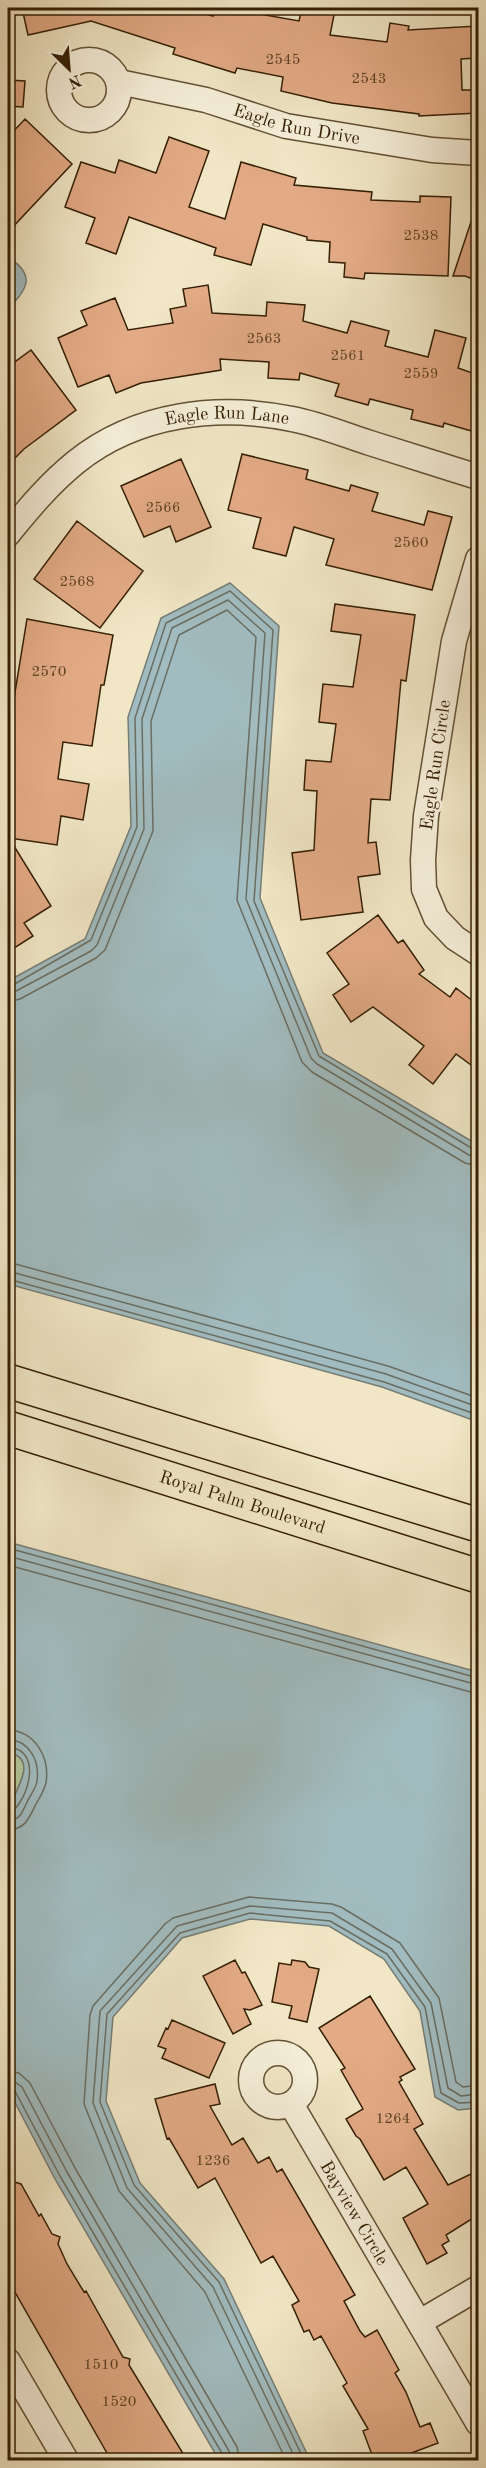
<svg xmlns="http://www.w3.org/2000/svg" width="486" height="2468" viewBox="0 0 486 2468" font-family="'Old Standard TT',serif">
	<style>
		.green { fill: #b3c79a; stroke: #74734f; stroke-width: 1.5 }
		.water { fill: #a1bcc0; stroke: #757d75; stroke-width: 1.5 }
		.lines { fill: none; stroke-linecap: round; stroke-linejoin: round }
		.shore { stroke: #6a6e62; stroke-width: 1.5 }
		.building { fill: #e2aa85; stroke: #341f04; stroke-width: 1.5 }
		.minor-casing { stroke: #635134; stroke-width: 27 }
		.primary-casing { stroke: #341f04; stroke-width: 36 }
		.minor { stroke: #f6efda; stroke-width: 24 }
		.primary { stroke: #f1e7c6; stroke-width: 33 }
		.labels { text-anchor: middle; stroke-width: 6; stroke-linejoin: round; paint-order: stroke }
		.number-label { font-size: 15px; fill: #604224 }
		.street-label { font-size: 18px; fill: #341f04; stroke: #f6efda }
	</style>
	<rect width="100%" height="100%" fill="#f1e7c6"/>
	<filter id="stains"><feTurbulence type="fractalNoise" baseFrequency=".00333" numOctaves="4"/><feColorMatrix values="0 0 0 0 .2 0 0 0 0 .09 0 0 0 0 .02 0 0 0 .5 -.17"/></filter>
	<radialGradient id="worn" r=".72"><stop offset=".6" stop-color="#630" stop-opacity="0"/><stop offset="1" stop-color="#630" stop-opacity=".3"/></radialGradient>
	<path class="green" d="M8,1752c27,6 13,29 6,45 -2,5 -2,8 -6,13z"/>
	<path class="water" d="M8,257c28,18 20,32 0,52z
		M230,583l49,43 -19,272 63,155 155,92v277l-96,-35 -374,-103v-303l77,-42 46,-113 -3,-109 33,-99z
		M8,1542l470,130v436l-20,2 -23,-13 -15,-86 -36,-52 -55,-33 -79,-7 -68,19 -69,79 -7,84 34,82 84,96 86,181h-91l-164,-281 -47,-90v-279c3,-5 4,-8 6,-13 7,-16 21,-39 -6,-45z"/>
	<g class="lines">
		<path class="shore" d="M8,986l5,-1 78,-45 46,-113 -2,-109 31,-95 64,-32 43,39 -19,271 65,155 154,93 5,1
			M8,993l8,-2 75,-40 6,-6 47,-116 -2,-110 30,-91 56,-28 37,33 -19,266 65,159 6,6 152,91 9,2
			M8,1002l12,-3 76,-41 9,-8 48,-119 -2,-110 28,-86 48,-25 29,27 -19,263 65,162 10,10 153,91 13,3
			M8,1262l380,104 90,32
			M8,1271l378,103 92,33
			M8,1279l376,103 94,33
			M8,1548l470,130
			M8,1556l470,129
			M8,1565l470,129
			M8,1730c27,1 42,27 38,53 -2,8 -6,14 -10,21 -7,14 -10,25 -28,26
			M8,1739c21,2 32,21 29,42 -1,8 -7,14 -10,21 -5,11 -7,18 -19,19
			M8,1747c40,3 15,64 0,66
			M8,2071l11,2 11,10 45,85 162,279 3,13
			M8,2080l7,2 7,5 45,85 162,279 2,9
			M8,2088l7,3 45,85 163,279v5
			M286,2460l-81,-168 -86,-101 -35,-87 6,-89 3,-9 72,-82 8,-6 76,-21 83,7 9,3 59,36 39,55 17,84 7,5 15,-2
			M296,2460l-83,-173 -86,-99 -34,-85 7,-92 77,-85 73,-20 82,7 60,36 39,54 17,85 13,8 17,-2
			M304,2460l-85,-178 -85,-97 -34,-83 7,-88 73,-81 70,-20 80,8 57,33 38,53 16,86 18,10 19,-1"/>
	</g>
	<path class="building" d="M22,8h162l29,8 3,-8h40l-2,5 45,8 3,-13h19l14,2 -5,25 57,7 3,-19 19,3 -1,4 70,-4v32l-17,1 1,31h15l1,23 -59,3v-2l-87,-11 -51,-12 2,-14 -46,-9 -2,5 -62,-19 2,-6 -84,-27 -63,14z
		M8,80l17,1 -2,26 -15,-1z
		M25,119l47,45 -64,68v-95z
		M169,137l40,14 -20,56 36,12 16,-57 55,16 -2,7 78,7 -1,8 49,2v-6l31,1 -3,79 -83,-3 -1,6 -20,-2 1,-14 -16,-1 1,-20 -23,-2v-3l-44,-13 -12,41 -37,-10 2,-7 -87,-31 -13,37 -30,-11 9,-25 -30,-11 16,-45 34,11 4,-13 37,13z
		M475,210h3v71l-13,-5h-12z
		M208,285l4,28 54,3 1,-14 38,3 -2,16 44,12 4,-12 38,10 -4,15 43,11 7,-27 31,8 -8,30 20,7v58l-34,-10 -1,4 -32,-8 2,-9 -43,-11 -2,6 -33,-9 4,-12 -39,-11 -1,7 -31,-2 1,-16 -49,-3 1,11 -80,13 -25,10 -7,-18 -31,12 -20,-49 29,-13 -6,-14 34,-13 13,32 45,-7 -3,-14 16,-3 -3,-17z
		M31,350l45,60 -52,39 -16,16v-98z
		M242,454l66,16 -2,9 43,12 2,-6 27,8 -6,18 52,14 4,-14 24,6 -20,73 -106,-25 8,-26 -40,-12 -8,29 -33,-8 8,-30 -33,-8z
		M181,459l30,68 -35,15 -6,-16 -26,11 -23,-51z
		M77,521l66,50 -43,57 -66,-49z
		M335,604l80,11 -9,66 -5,-1 -11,120 -19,-1 -3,44 8,-1 4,32 -22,3 5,35 -62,8 -9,-67 22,-3 3,-59 -13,-1 2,-30 25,2 5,-38 -17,-2 4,-38 30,3 8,-52 -30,-4z
		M27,619l86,16 -9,50h-3l-9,61 -29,-4 -5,37 31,5 -6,36 -22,-4 -4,29 -48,-7 42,68 -27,17 9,13 -25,16v-217z
		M378,915l20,28 5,-3 21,30 -5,4 31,23 6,-9 22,17v65l-22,-16 -23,30 -24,-19 15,-19 -51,-39 -22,15 -18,-27 16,-11 -22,-31z
		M235,1960l7,13 3,-1 17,33 -12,5 -6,-1 7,15 -18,10 -30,-58z
		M292,1960l13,2 4,5 10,2 -12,53 -18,-4 3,-12 -20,-4 7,-39 12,2z
		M370,1996l45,73 -15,8 2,3 -3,2 24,42 -9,5 34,56 25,-12 5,10v32l-32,20 3,6 -7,4 5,8 -20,11 -24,-46 25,-14 -22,-37 -22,13 -24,-41 -4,-3 -10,-17 17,-10 -22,-39 4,-2 -26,-40z
		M172,2020l53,23 -16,35 -47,-20 4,-9 -8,-3 8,-18 2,1z
		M215,2084l5,20 -10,2 22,39 11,-7 15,25 11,-6 8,15 5,-3 73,126 -11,6 16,30 5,6 12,-7 22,40 -4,3 11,19 14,35 10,-4 8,20 -45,17h-19l-11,-29 5,-2 -25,-43 4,-3 -26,-47 -7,4 -5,-10 -5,2 -12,-27 7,-4 -26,-45 -12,7 -46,-85 -17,10 -29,-50 -2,1 -12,-40z
		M8,2180l13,4 18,32 2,-2 11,20 8,3 -2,7 9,20 17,28 2,-1 37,66 7,2 -1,6 58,95h-76l-103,-180z"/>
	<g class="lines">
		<defs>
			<g id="minor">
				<circle cx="89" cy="90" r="30"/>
				<path id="s1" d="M119,82l87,18 80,26 146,24 46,3"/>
				<path id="s2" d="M8,534c21,-26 42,-51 68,-72 61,-49 142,-58 216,-43 26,5 53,16 78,24 36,11 72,23 108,34"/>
				<path d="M478,559l-24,82 -28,175 -3,44 1,29 12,29 19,20 23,15"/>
				<circle cx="278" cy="2080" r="27"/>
				<path id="s3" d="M291,2104l187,319"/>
				<path d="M420,2322l58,-34"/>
				<path d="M8,2361l58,99"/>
			</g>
			<g id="primary">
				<path d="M8,1381l470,144"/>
				<path id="s4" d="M8,1428l470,148"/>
			</g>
		</defs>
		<use href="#minor" class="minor-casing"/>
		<use href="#primary" class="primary-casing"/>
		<use href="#minor" class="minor"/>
		<use href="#primary" class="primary"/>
	</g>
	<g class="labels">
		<g class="number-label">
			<text x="283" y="64">2545</text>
			<text x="369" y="83">2543</text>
			<text x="421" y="240">2538</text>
			<text x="264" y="343">2563</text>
			<text x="348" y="360">2561</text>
			<text x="421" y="378">2559</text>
			<text x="163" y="512">2566</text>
			<text x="411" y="547">2560</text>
			<text x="77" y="586">2568</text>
			<text x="49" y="676">2570</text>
			<text x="393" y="2123">1264</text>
			<text x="213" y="2165">1236</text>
			<text x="101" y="2369">1510</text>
			<text x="119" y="2406">1520</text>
		</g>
		<g class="street-label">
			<text dy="6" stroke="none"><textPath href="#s1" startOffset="183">Eagle Run Drive</textPath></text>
			<text dy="6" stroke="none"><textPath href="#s2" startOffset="261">Eagle Run Lane</textPath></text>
			<text transform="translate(435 765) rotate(-82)" y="6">Eagle Run Circle</text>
			<text dy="6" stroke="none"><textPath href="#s4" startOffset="246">Royal Palm Boulevard</textPath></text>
			<text dy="6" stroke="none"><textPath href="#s3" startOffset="126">Bayview Circle</textPath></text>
		</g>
	</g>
	<rect width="486" height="2468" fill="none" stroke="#f1e7c6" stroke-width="30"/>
	<rect x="9" y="9" width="468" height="2450" fill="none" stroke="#341f04" stroke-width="3"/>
	<rect x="15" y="15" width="456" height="2438" fill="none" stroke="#341f04" stroke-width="1.5"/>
	<g transform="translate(69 69) rotate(155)" stroke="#f6efda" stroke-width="4.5" paint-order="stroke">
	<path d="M0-4.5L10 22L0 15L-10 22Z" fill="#341f04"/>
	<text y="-9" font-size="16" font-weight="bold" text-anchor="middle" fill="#341f04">N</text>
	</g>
	<rect width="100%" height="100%" filter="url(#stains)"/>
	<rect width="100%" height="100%" fill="url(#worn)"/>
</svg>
